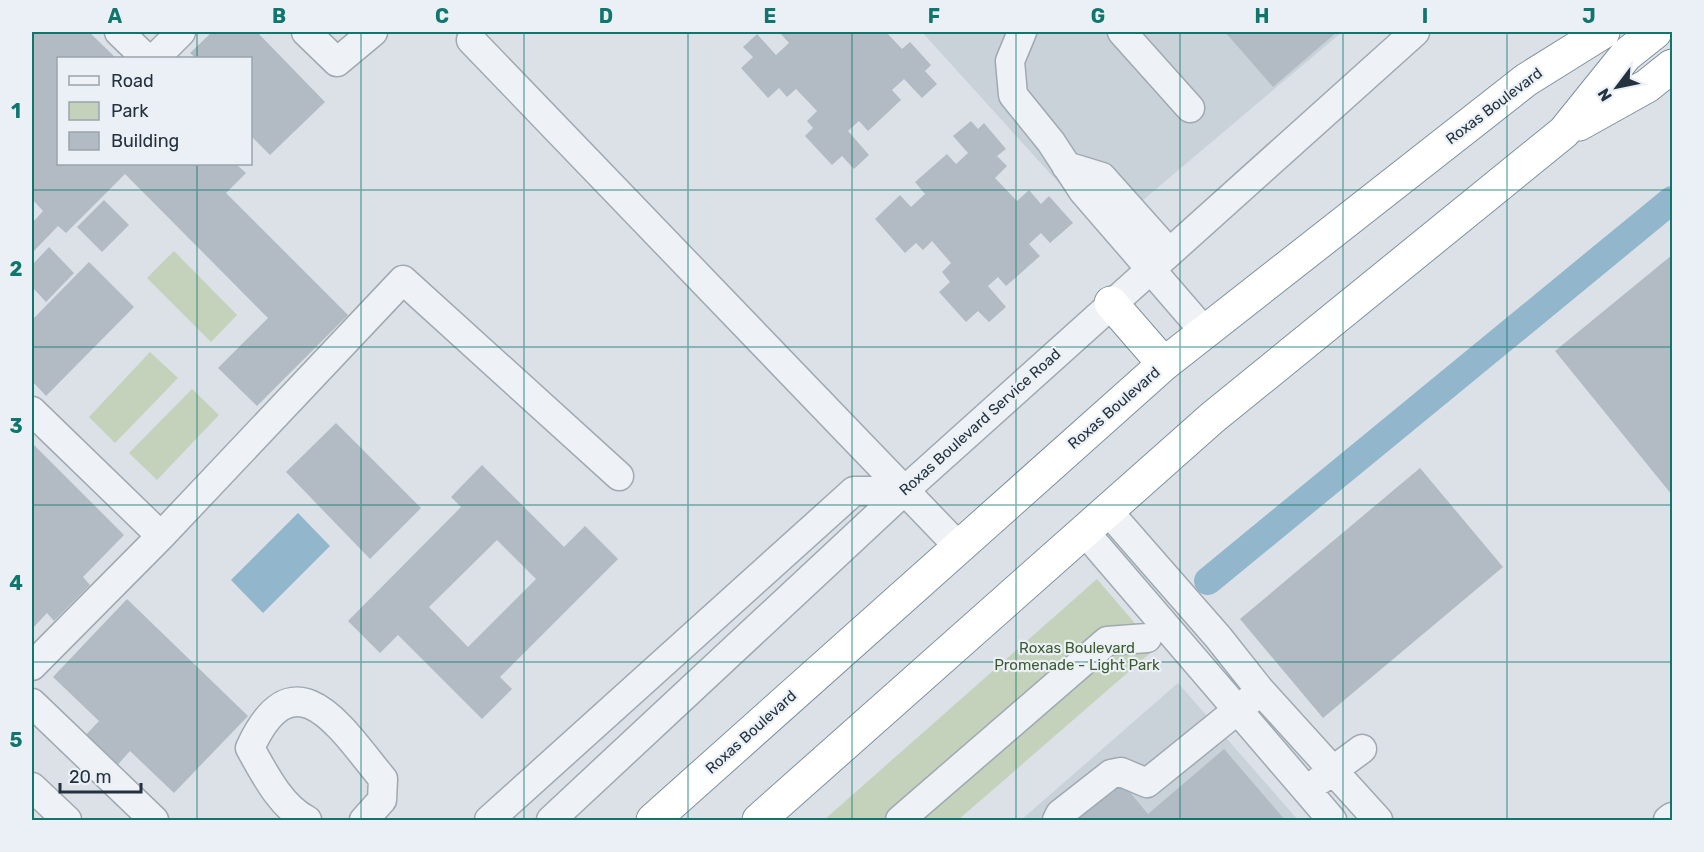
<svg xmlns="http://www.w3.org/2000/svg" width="1704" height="852" viewBox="0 0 1704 852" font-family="Rubik,sans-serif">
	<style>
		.built { fill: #c9d1d9 }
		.green { fill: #c4d1bb }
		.water { fill: #92b6cb }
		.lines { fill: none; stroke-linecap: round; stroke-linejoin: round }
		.canal { stroke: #92b6cb; stroke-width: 28 }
		.building { fill: #b2bbc4; fill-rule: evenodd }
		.minor-casing { stroke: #a0a9b1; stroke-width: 31 }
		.highway-casing { stroke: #81919e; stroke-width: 35 }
		.minor { stroke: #eef1f5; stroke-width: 28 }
		.highway { stroke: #fff; stroke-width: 33 }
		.grid { fill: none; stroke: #0f766e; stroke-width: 1.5; stroke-opacity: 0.55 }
		.labels { text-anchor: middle; stroke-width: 4.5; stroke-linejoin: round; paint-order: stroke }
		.street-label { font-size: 15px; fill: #24313e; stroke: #eaf0f5 }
		.park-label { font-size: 15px; fill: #3e5b30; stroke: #eaf0f5 }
		.neatline { fill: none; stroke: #0f766e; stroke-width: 2 }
		.grid-label { font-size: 20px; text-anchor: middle; font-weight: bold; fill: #0f766e }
	</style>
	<rect width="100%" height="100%" fill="#dbe1e7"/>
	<path class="built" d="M922,32h420l-238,201z
		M1178,683l120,137h-277z"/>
	<path class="green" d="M174,251l63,64 -26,27 -64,-64z
		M150,352l28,26 -63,65 -26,-26z
		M192,389l27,26 -62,65 -28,-27z
		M1097,579l59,69 -198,172h-134z"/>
	<path class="water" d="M298,513l32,33 -67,67 -32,-33z"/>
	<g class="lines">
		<path class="canal" d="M1208,581l464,-381"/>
	</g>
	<path class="building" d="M32,32h57l27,26h-58v106h178l10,9 -20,20 122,122 -91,91 -39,-38 50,-50 -143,-144 -59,59 -8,-7 -26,27v-30l11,-12 -11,-12z
		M212,32h45l68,70 -55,53 -20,-20v-77h-54l-6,-5z
		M779,32h107l16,17 8,-7 21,23 -6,6 12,13 -15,14 -18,-19 -12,11 9,10 -33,31 -9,-10 -11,10 21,24 -15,14 -12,-13 -10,9 -27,-29 8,-8 -6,-7 10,-10 -21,-22 -9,8 -8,-9 -11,10 -27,-30 12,-11 -10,-10 14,-13 19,21 13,-12z
		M1225,32h112l-64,55z
		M971,121l7,8 6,-6 22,26 -9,7 10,10 -12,12 22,23 12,-11 12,14 8,-8 24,27 -23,20 -9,-10 -12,11 11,12 -34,30 -8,-9 -10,9 18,21 -17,15 -11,-11 -12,11 -27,-30 11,-10 -8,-10 9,-9 -19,-22 -9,9 -7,-7 -11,10 -30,-34 25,-24 11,12 14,-13 -10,-12 32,-28 9,10 12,-11 -15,-17z
		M104,200l25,25 -27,27 -25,-25z
		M49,247l25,26 -28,29 -14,-15v-22z
		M1672,255v240l-117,-144z
		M89,262l45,45 -88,89 -14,-15v-61z
		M336,423l85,85 -51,51 -84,-87z
		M32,443l92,92 -41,42 7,8 -36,36 -7,-8 -15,16z
		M482,465l82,82 21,-21 33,33 -118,118 12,12 -30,30 -84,-84 -18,18 -32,-32 113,-114 -10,-10zM497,540l39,39 -68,68 -39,-40z
		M1420,468l83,99 -180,151 -83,-99z
		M127,599l121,117 -74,77 -44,-42 -16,18 -32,-30 17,-18 -46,-44z
		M1224,749l61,71h-208l46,-36 25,30z"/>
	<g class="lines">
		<defs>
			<path id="minor" d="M119,32l27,26
				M306,32l31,30 36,-30
				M1022,32l-12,29 3,34 38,47 32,49 121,140
				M1122,32l68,76
				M471,40l487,506
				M155,58l26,-26
				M1066,166l36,11 66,74
				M32,411l129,125
				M1107,510l111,127 42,53 118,130
				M1084,531l248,289
				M32,666l129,-130 242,-256 216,196
				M32,703l122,117
				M1320,780l42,-31
				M32,787l35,33
				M307,820c-26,-13 -43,-47 -57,-72 45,-98 93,-17 133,31l-1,21 -18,20
				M489,820l365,-329h50
				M551,820l353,-329 511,-459
				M900,820l207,-179 40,-3
				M1057,820l3,-6 51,-40 10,-2 26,11 104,-84
				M1668,820l4,-3"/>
			<path id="highway" d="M1579,124l68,-38 25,-20
				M1111,303l53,61
				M653,820l511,-456 362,-284 77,-48
				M759,820l453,-402 352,-286 62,-77 29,-23"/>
		</defs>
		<use href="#minor" class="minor-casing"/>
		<use href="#highway" class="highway-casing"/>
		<use href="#minor" class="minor"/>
		<use href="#highway" class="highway"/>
	</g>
	<path class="grid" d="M197,32v26M361,32v788M524,32v788M688,32v788M852,32v788M1016,32v788M1180,32v788M1343,32v788M1507,32v788M197,164v656M32,190h1640M32,347h1640M32,505h1640M32,662h1640"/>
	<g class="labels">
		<g class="street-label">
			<text transform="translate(1494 106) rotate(-37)" y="5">Roxas Boulevard</text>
			<text transform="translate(1114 408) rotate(-41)" y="5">Roxas Boulevard</text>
			<text transform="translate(980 422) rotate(-42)" y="5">Roxas Boulevard Service Road</text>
			<text transform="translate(751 732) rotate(-42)" y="5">Roxas Boulevard</text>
		</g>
		<g class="park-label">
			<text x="1077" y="653">Roxas Boulevard<tspan x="1077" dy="17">Promenade - Light Park</tspan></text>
		</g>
	</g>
	<rect width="1704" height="852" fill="none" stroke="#eaf0f5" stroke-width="66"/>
	<rect x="57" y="57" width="195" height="108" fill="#eaf0f5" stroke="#9ba4ac" stroke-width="1.5"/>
	<rect x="69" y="76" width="30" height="9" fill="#eef1f5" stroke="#9ba4ac" stroke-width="1.5"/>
	<text x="111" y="87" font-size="18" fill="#24313e">Road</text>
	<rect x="69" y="102" width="30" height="18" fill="#c4d1bb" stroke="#9ba4ac" stroke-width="1.5"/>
	<text x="111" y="117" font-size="18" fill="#24313e">Park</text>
	<rect x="69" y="132" width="30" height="18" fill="#b2bbc4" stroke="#9ba4ac" stroke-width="1.5"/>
	<text x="111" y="147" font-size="18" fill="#24313e">Building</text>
	<g transform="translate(1617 87) rotate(238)" stroke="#eaf0f5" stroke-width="4.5" paint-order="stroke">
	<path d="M0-4.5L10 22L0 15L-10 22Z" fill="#24313e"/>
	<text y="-9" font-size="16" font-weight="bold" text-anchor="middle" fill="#24313e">N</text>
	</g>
	<path d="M60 783v9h81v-9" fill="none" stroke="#24313e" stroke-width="3"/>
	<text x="69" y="783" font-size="18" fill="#24313e" stroke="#eaf0f5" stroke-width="4.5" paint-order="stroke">20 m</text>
	<rect x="33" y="33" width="1638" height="786" class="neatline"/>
	<g class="grid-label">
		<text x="115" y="23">A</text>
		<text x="279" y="23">B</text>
		<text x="442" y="23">C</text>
		<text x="606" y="23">D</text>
		<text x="770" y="23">E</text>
		<text x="934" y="23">F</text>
		<text x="1098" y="23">G</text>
		<text x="1262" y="23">H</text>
		<text x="1425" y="23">I</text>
		<text x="1589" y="23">J</text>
		<text x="16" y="118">1</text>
		<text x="16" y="276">2</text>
		<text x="16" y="433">3</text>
		<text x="16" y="590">4</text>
		<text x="16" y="747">5</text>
	</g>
</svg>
